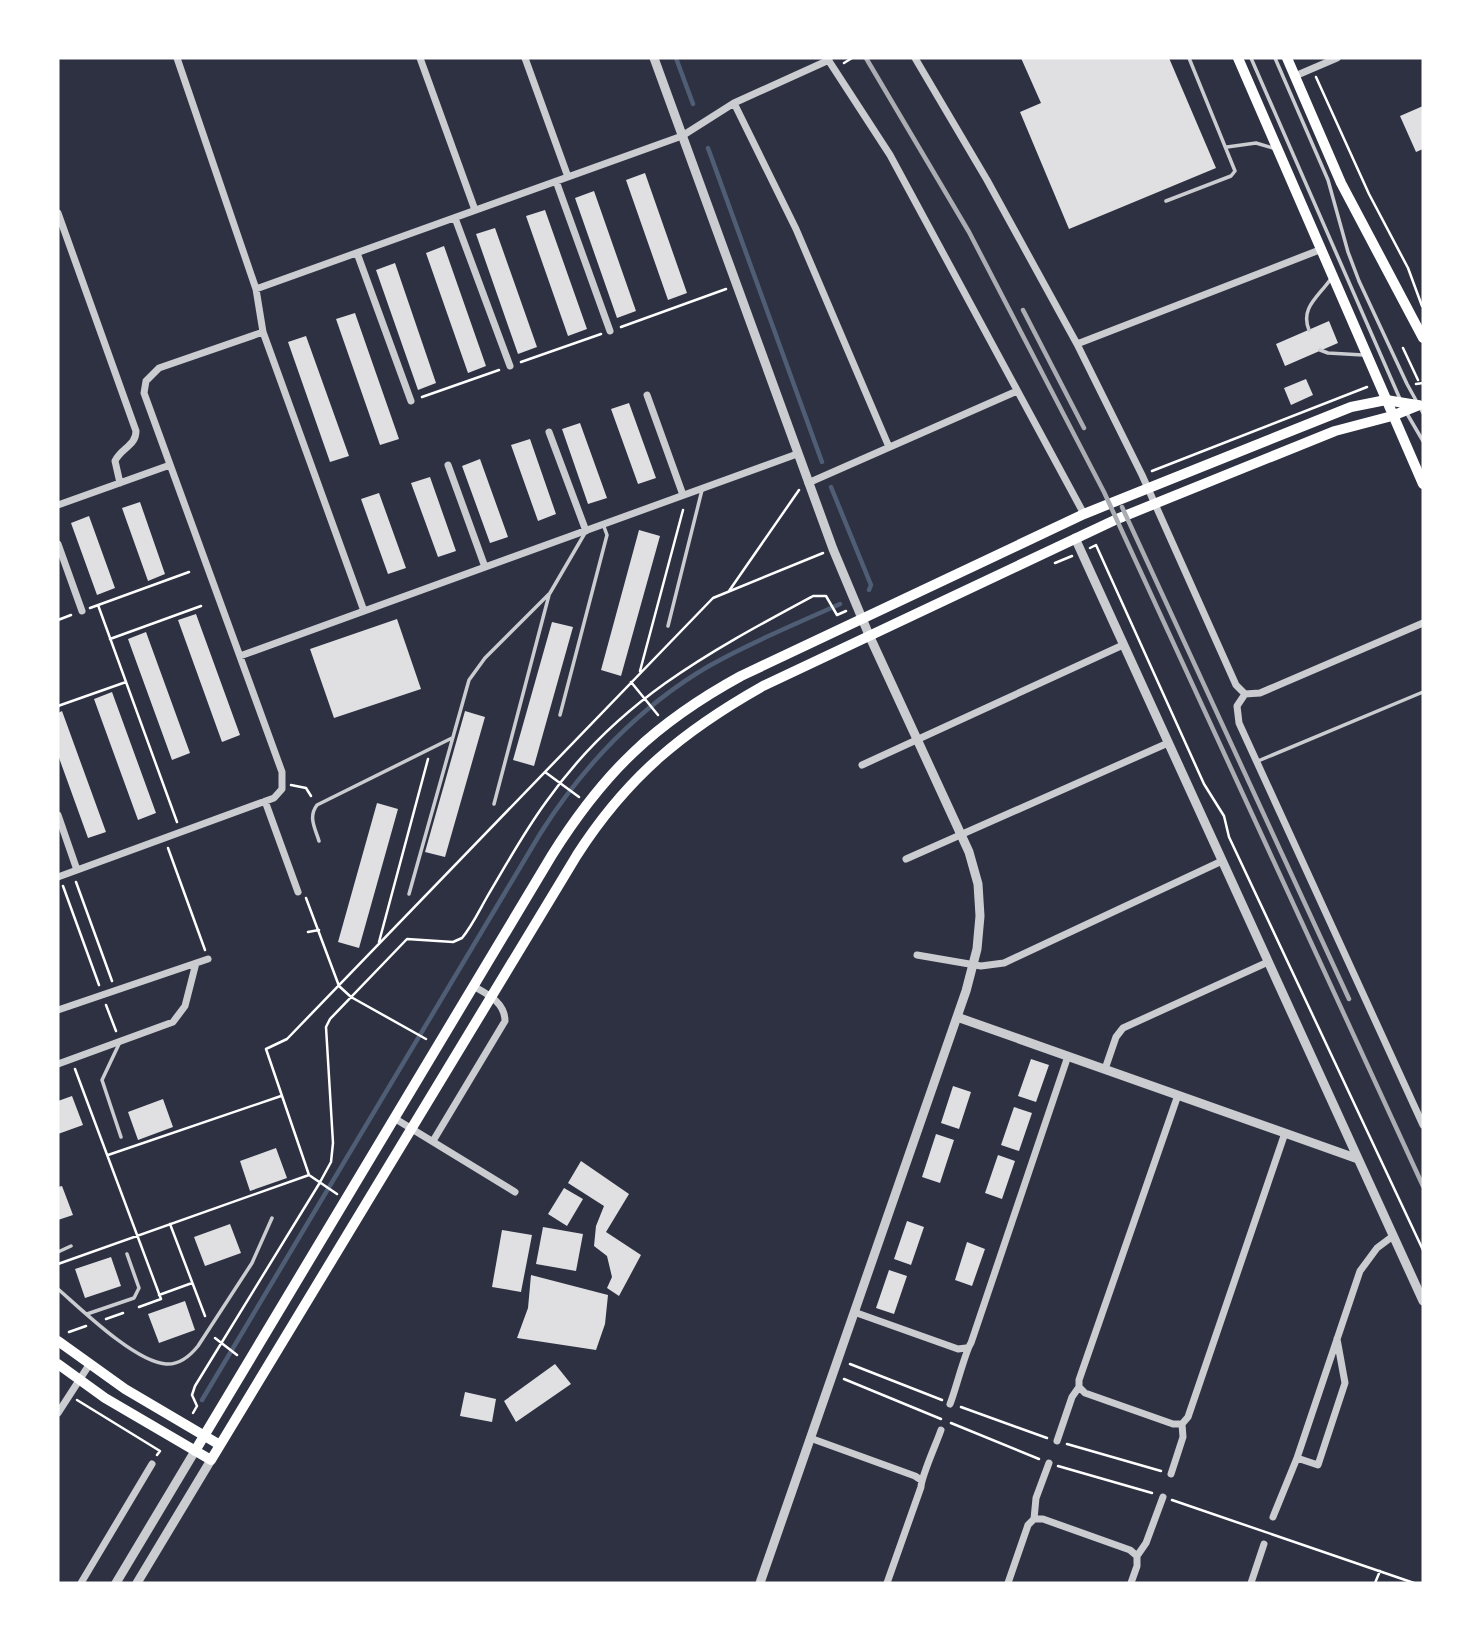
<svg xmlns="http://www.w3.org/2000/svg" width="1481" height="1641" viewBox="0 0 1481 1641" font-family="'Sofia Sans Condensed',sans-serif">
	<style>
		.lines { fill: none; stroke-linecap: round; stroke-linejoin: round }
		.stream { stroke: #4f5d75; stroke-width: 4.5 }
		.building { fill: #e0e0e3 }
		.path { stroke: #fff; stroke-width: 2.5 }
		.service { stroke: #caccd0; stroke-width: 3.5 }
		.minor { stroke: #caccd0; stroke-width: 7 }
		.tertiary { stroke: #caccd0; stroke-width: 9 }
		.secondary { stroke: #fff; stroke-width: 10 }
		.primary { stroke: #fff; stroke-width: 10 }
		.rail { stroke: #abadb3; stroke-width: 4.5 }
	</style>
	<rect width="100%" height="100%" fill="#2d3142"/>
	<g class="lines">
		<path class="stream" d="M676,58l17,46
			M708,148l114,314
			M831,487l40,98 -2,5
			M202,1400l338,-566c42,-67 100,-128 169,-168 42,-24 87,-42 131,-62"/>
	</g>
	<path class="building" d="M1021,58h148l47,110 -147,61 -49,-117 21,-9z
		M1423,106v43l-7,3 -16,-36z
		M645,173l42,120 -19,7 -42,-120z
		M594,191l42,120 -19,7 -42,-120z
		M545,210l42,119 -19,7 -42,-120z
		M495,228l42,119 -19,7 -42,-120z
		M444,246l42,120 -18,7 -42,-120z
		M395,263l41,120 -18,7 -42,-120z
		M355,313l44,126 -19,6 -44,-126z
		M1329,321l9,22 -53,23 -9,-22z
		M306,336l43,120 -19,6 -42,-120z
		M1306,379l7,16 -22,10 -7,-17z
		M629,403l27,75 -18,6 -27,-75z
		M580,423l27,75 -19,6 -26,-75z
		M530,439l26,75 -18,7 -27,-76z
		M480,459l28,78 -18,6 -28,-77z
		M430,477l26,74 -18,6 -27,-74z
		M379,493l27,75 -18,6 -27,-75z
		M140,502l25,72 -17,7 -26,-73z
		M89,516l26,72 -18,7 -26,-72z
		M639,530l21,6 -39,140 -20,-6z
		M196,614l44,121 -18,7 -44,-122z
		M397,619l24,70 -87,29 -24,-69z
		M552,622l21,5 -39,139 -21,-6z
		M146,632l44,121 -18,7 -44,-121z
		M112,692l44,121 -18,7 -44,-121z
		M62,711l44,121 -18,6 -30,-83v-42z
		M465,711l20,6 -40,140 -20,-5z
		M377,803l21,6 -39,139 -21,-6z
		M1031,1059l18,6 -13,37 -18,-6z
		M953,1086l18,6 -12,37 -18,-6z
		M72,1096l11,29 -25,9v-33z
		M163,1099l10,28 -35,13 -10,-28z
		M1014,1107l18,6 -13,38 -18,-6z
		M936,1134l18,6 -14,43 -18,-6z
		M276,1148l11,30 -37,13 -10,-30z
		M998,1155l17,6 -13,38 -17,-6z
		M581,1161l48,33 -23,38 35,23 -22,41 -12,-8 5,-11 -5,-21 -13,-10 2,-20 8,-20 -36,-23z
		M62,1186l11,29 -15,5v-33z
		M564,1188l19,11 -16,27 -19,-12z
		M907,1221l17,6 -13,38 -17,-6z
		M230,1224l11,29 -36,13 -11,-29z
		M543,1227l40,7 -7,37 -40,-7z
		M502,1230l30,5 -11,57 -29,-5z
		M967,1242l18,7 -13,37 -17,-6z
		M111,1257l10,29 -36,12 -10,-29z
		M889,1270l18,6 -13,38 -18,-6z
		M531,1275l77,20 -3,29 -9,26 -79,-12 11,-30z
		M185,1301l10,29 -36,13 -11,-29z
		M555,1364l16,20 -55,38 -12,-21z
		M465,1392l31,7 -4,23 -32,-6z"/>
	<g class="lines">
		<path class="path" d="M844,63l8,-5
			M1316,77l53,117 39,74 14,38
			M621,327l105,-38
			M1403,348l15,32
			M521,362l80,-28
			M1416,384l7,-1
			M422,397l77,-27
			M1152,471l215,-84
			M1090,548l6,-3 108,239 20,32 5,21 194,413
			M1055,563l17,-7
			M729,591l70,-101
			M98,605l79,217
			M90,608l99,-36
			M58,620l13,-5
			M110,639l91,-33
			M640,671l43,-161
			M631,682l27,33
			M58,706l68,-24
			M545,772l34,25
			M291,785l15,3 5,8
			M168,848l37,102
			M76,882l36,99
			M63,886l36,99
			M306,898l33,88 12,11 75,42
			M308,932l11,-2
			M379,942l49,-183
			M106,1005l10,26
			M75,1069l86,230 -22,8
			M108,1155l173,-59
			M337,1194l-28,-19 -43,-126 21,-10 426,-441 110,-45
			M170,1224l35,92
			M58,1264l251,-89
			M159,1295l33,-12
			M106,1319l17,-6
			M69,1332l17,-6
			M215,1338l22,17
			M850,1364l92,36
			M844,1379l97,40
			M77,1400l83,51 -3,4
			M961,1407l86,31
			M193,1413l4,-7 -5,-11 3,-9 124,-202 12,-22 2,-19 -7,-116 4,-8 77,-80 46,3 9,-4c10,-12 17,-27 25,-41 19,-32 37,-65 59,-95 71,-101 161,-149 267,-206h13l11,19 9,-4
			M951,1423l88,36
			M1067,1444l94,27
			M1058,1466l94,27
			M1172,1500l242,83
			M1375,1583l5,-12"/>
		<path class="service" d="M1251,58l149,341
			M1275,58l53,122 20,72 11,29 48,103 16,29
			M1227,147l29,-4 17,5
			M1166,201l65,-25 4,-5 -46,-113
			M1309,330c-9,-22 9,-33 21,-50
			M1320,350l8,3 35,2
			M1406,412l17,29
			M668,626l34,-136
			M560,715l47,-180 -4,-11
			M1258,761l165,-69
			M494,804l55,-209
			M319,841c-4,-13 -11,-24 -2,-36l135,-67
			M409,894l60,-214 16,-22 65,-65 35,-60
			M119,1044l-17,36 19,57
			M58,1252l13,-6
			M58,1289c23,20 77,73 108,75 14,1 24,-8 32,-18l54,-83 20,-45
			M87,1314l47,-16 5,-10 -12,-34"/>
		<path class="minor" d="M177,58l79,231 7,43 101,279
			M420,58l55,152
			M525,58l43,119
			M827,58l63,97 194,359
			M915,58l72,122 90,164 65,131 94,210 9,9
			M1295,76l42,-18
			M734,103l62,126 93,218
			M556,181l54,150
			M58,213l78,218c0,15 -15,17 -21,30l5,22
			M455,218l55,148
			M357,253l54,148
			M256,289l426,-153 52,-33 95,-43
			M1077,344l245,-95
			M647,395l36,100
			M549,432l37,99
			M448,465l37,102
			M808,483l209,-92
			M58,505l112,-40
			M58,544l24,67
			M240,656l557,-202
			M1245,694l-8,12 2,17 184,402
			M1245,694l15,-1 163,-70
			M862,765l261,-120
			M265,801l33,91
			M58,815l19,55
			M906,859l262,-116
			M58,877l216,-79 8,-9v-17l-138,-379 2,-12 13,-13 104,-36
			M917,955l64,11 23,-3 218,-102
			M58,1010l150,-51
			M58,1064l115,-42 12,-16 11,-43
			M1105,1069l11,-32 7,-9 145,-66
			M394,1118l121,74
			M433,1141l72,-120c0,-19 -18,-27 -32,-35
			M854,1312l104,37 8,-1
			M1079,1387l6,6 88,31h9
			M950,1404c5,-12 16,-55 21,-61l97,-287
			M58,1413l31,-48
			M810,1438l105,38 6,4
			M1057,1441l15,-44 7,-10v-7l99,-285
			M1297,1458l21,7 27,-82 -8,-44
			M1171,1474l12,-37 -1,-13 6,-7 97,-284
			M1273,1517l24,-59 63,-187 17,-23 16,-12
			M1034,1519h9l87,31 7,6
			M81,1583l71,-119
			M887,1583l34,-96c0,-10 16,-45 20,-57
			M1008,1583l20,-58 6,-6 2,-21 13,-35
			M1131,1583l6,-17v-10l9,-13 17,-46
			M1251,1583l13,-39"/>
		<path class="tertiary" d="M654,58l179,491 36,86 100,217 9,32 2,32 -3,33 -11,42 -206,592
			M1075,538l348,763
			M957,1017l401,142
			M116,1583l79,-132
			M137,1583l74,-123"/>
		<path class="secondary" d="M58,1341l67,48 95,56
			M58,1364l47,34 106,62 366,-605c50,-78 106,-124 186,-169l354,-167 218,-88 57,-15 27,-11
			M195,1451l357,-596c52,-83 103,-132 189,-179l343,-162 267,-107 35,-7 31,5"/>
		<path class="primary" d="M1238,58l185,426
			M1287,58l54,125 82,155"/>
		<path class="rail" d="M866,58l103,174 135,260 319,694
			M1023,310l61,118
			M1122,507l227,492"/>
	</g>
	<rect width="1481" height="1641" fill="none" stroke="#ffffff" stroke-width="119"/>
</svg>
